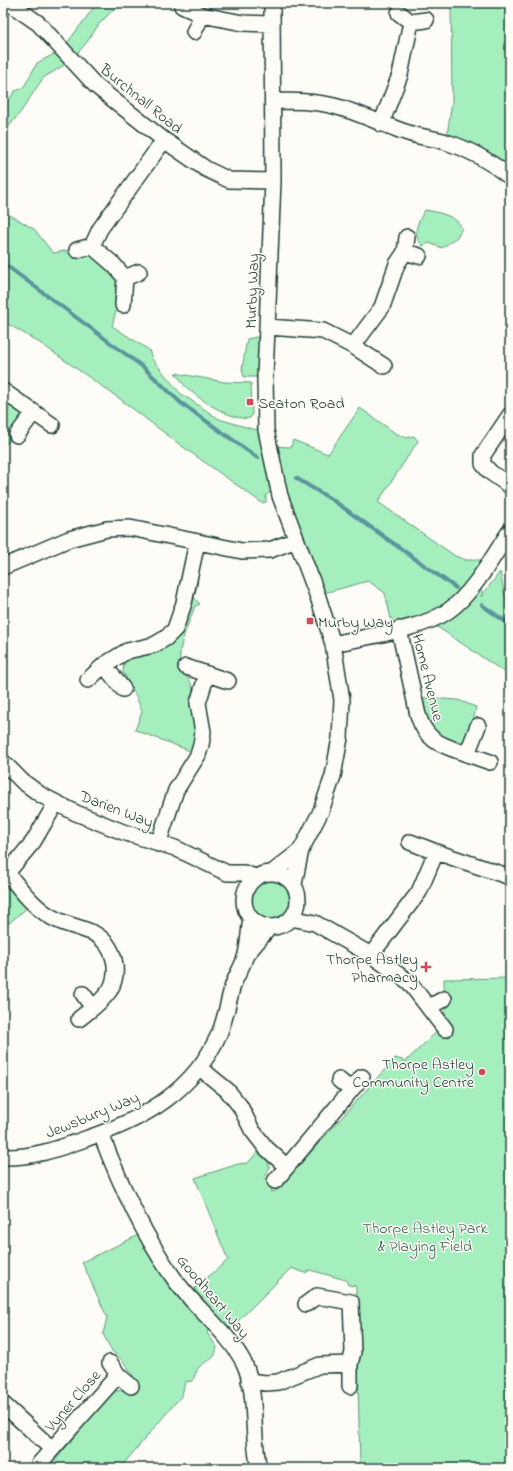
<svg xmlns="http://www.w3.org/2000/svg" width="513" height="1471" viewBox="0 0 513 1471" font-family="'Indie Flower',sans-serif">
	<style>
		.green { fill: #a5efbe; stroke: #629679 }
		.lines { fill: none; stroke-linecap: round; stroke-linejoin: round }
		.stream { stroke: #5b959d; stroke-width: 4 }
		.minor-casing { stroke: #1f3d34; stroke-width: 18 }
		.minor { stroke: #fdfcf7; stroke-width: 15 }
		.poi-dot { fill: #d1495b; stroke: #fdfcf7; stroke-width: 1.5 }
		.labels { text-anchor: middle; stroke-width: 3; stroke-linejoin: round; paint-order: stroke }
		.street-label { font-size: 16px; fill: #1f3d34; stroke: #fdfcf7 }
		.poi-label { font-size: 16px; fill: #1f3d34; stroke: #fdfcf7; text-anchor: start }
		.park-label { font-size: 16px; fill: #3a6150; stroke: #fdfcf7 }
	</style>
	<rect width="100%" height="100%" fill="#fdfcf7"/>
	<filter id="ink" filterUnits="userSpaceOnUse"><feTurbulence type="fractalNoise" baseFrequency=".025" numOctaves="2"/><feDisplacementMap in="SourceGraphic" scale="8" xChannelSelector="R" yChannelSelector="G"/><feConvolveMatrix kernelMatrix="1 2 1 2 8 2 1 2 1" color-interpolation-filters="sRGB"/></filter>
	<g filter="url(#ink)">
		<path class="green" d="M97,3h23l-21,21 -12,18 -16,19 -28,17 -21,32 -19,24v-26l12,-17 6,-2 4,-4 12,-22 25,-13z
			M451,3h50l9,9v149l-7,10 -57,-29 6,-41z
			M425,210c13,2 32,6 37,18l-5,9 -15,11 -13,-5 -6,3c-12,-13 -6,-22 2,-36z
			M3,211l31,18 19,24 39,-7 33,32 -13,48 37,24 3,9 28,34 39,26 33,10 14,1 3,16 22,1 2,-7 35,14 32,-46 35,25 12,5 7,-2 4,5 -40,61 77,54 11,4h24l-17,24 10,8 -2,5 19,-25 5,25 5,3v76l-71,-48 -11,-5 -29,6 -8,-10 -6,-26 -17,-12 -51,14 -39,-108 -12,8v7l-4,1 -83,-59 -59,-45 -80,-56 -37,-22z
			M267,335l-2,42h-21l-2,-8 5,-30z
			M175,373l49,9 27,1 1,31 -2,4c-17,4 -53,-20 -65,-32 -3,-4 -6,-9 -10,-13z
			M3,391l31,21 -17,23 -14,11z
			M194,580l4,1 -4,17 6,6 -5,2c-6,18 -19,41 -14,61 3,9 10,13 12,22l4,45 -4,18 -58,-22 7,-18 -5,-14 -14,-26 1,-10 2,-3 34,-10z
			M413,697l45,3 18,7 -9,47 -30,-11z
			M273,872c43,10 22,66 -11,53 -6,-3 -10,-5 -13,-11 -8,-15 -2,-24 6,-37z
			M3,887l7,2 18,18 -25,21z
			M510,978v490h-150l-4,-182 -8,-1 -2,-5 -36,-10 -5,3 -14,-5 -67,67 -13,-13 -4,11 10,14c-3,17 -8,10 -18,20 -3,3 -4,10 -7,14l-7,1 -3,13 -62,73h-71l60,-73 5,-4 18,-1 2,-10 -2,-6 -9,-13 -11,-10 -9,-17 4,-17 -25,-55 63,-30 48,70 2,-14 33,-28 -33,-82 43,-14 10,-1 10,-12c10,9 16,15 6,27l11,9 -5,5 6,-1 119,-133 11,3 39,-37 -1,-45z"/>
		<g class="lines">
			<path class="stream" d="M3,263l140,104 38,36 77,55
				M296,478l38,23 122,87
				M482,605l28,20"/>
			<defs>
				<path id="minor" d="M9,3l29,20 58,63 68,54 42,29 23,11 44,1
					M272,3l1,178 -8,196 1,53 14,66 38,101 15,47 9,56 -2,38 -7,38 -12,35 -20,39 -7,34
					M182,6l20,9 41,8 28,1
					M399,13l12,9 15,-2
					M194,32l8,-17
					M273,101c21,0 41,0 61,5 24,6 47,18 71,26 13,5 28,6 41,10 23,7 45,20 64,35
					M381,124l19,-49 11,-53
					M407,237l-2,15 14,4
					M77,250l15,-4
					M125,278l-11,-13 -22,-19 8,-17 64,-89
					M123,305l2,-27 14,-6
					M268,327l55,4 30,15 29,-39 15,-43 8,-12
					M353,346l31,20
					M3,391l49,34
					M510,415l-27,40v9l7,8 20,14
					M17,435l17,-23
					M3,567l66,-28 38,-10 23,-1 112,23 28,-1 26,-10
					M399,629l19,86c8,27 24,30 49,39
					M333,644c34,-8 88,-14 115,-33 25,-17 45,-55 62,-80
					M104,665l19,24
					M186,667l42,14
					M88,680l16,-15 23,-14 27,-6 12,-7 9,-9 9,-26 13,-61
					M478,726l-11,28 23,8
					M3,762l19,19 19,14 35,18 47,19 52,16 52,25h17l11,4
					M56,803l-23,39 -26,31c12,14 23,30 38,40 16,12 34,13 50,21 19,11 26,36 15,56 -8,12 -20,20 -31,29
					M410,842l26,10
					M158,844l18,-54 22,-35 3,-10 2,-13 -5,-29 9,-29
					M273,872l28,-22
					M244 900a27 27 0 1 1 54 0a27 27 0 1 1-54 0Z
					M291,918l24,5 56,32 38,27 36,47
					M246,955l23,-27
					M371,955l48,-63 17,-40 74,25
					M83,994l10,14
					M429,1007l15,-8
					M200,1068l27,22 13,16 12,24 14,18 21,19
					M339,1080l12,10
					M101,1134c19,50 41,99 72,143 21,31 54,53 71,86 14,29 7,74 15,105
					M3,1157c30,1 57,-9 85,-19 56,-19 106,-47 131,-104 7,-16 9,-33 14,-49 4,-11 11,-21 13,-31 3,-12 3,-25 5,-36
					M275,1181l87,-104
					M306,1304l11,-8 34,6 2,50 -3,12v22
					M110,1363l8,12 13,11
					M249,1381l17,2 12,-1 42,-17 30,-1
					M3,1404l49,45
					M39,1464l79,-89"/>
			</defs>
			<use href="#minor" class="minor-casing"/>
			<use href="#minor" class="minor"/>
		</g>
	</g>
	<g class="poi-dot">
		<rect x="246" y="398" width="8" height="8" rx="2"/>
		<rect x="306" y="617" width="8" height="8" rx="2"/>
		<path d="M424 961h4v4h4v4h-4v4h-4v-4h-4v-4h4z"/>
		<circle cx="482" cy="1072" r="4"/>
	</g>
	<g class="labels">
		<g class="street-label">
			<text transform="translate(142 98) rotate(39)" y="6">Burchnall Road</text>
			<text transform="translate(251 291) rotate(-88)" y="6">Murby Way</text>
			<text transform="translate(429 677) rotate(76)" y="6">Home Avenue</text>
			<text transform="translate(117 808) rotate(21)" y="6">Darien Way</text>
			<text transform="translate(92 1114) rotate(-22)" y="6">Jewsbury Way</text>
			<text transform="translate(214 1296) rotate(50)" y="6">Goodheart Way</text>
			<text transform="translate(72 1400) rotate(-49)" y="6">Vyner Close</text>
		</g>
		<g class="poi-label">
			<text x="258" y="408">Seaton Road</text>
			<text x="318" y="627">Murby Way</text>
			<text x="418" y="964" text-anchor="end">Thorpe Astley<tspan x="418" dy="18">Pharmacy</tspan></text>
			<text x="474" y="1069" text-anchor="end">Thorpe Astley<tspan x="474" dy="18">Community Centre</tspan></text>
		</g>
		<g class="park-label">
			<text x="425" y="1233">Thorpe Astley Park<tspan x="425" dy="18">&amp; Playing Field</tspan></text>
		</g>
	</g>
	<rect width="513" height="1471" fill="none" stroke="#fdfcf7" stroke-width="16"/>
	<rect x="8" y="8" width="497" height="1455" fill="none" stroke="#1f3d34" stroke-width="1.5" filter="url(#ink)"/>
</svg>
